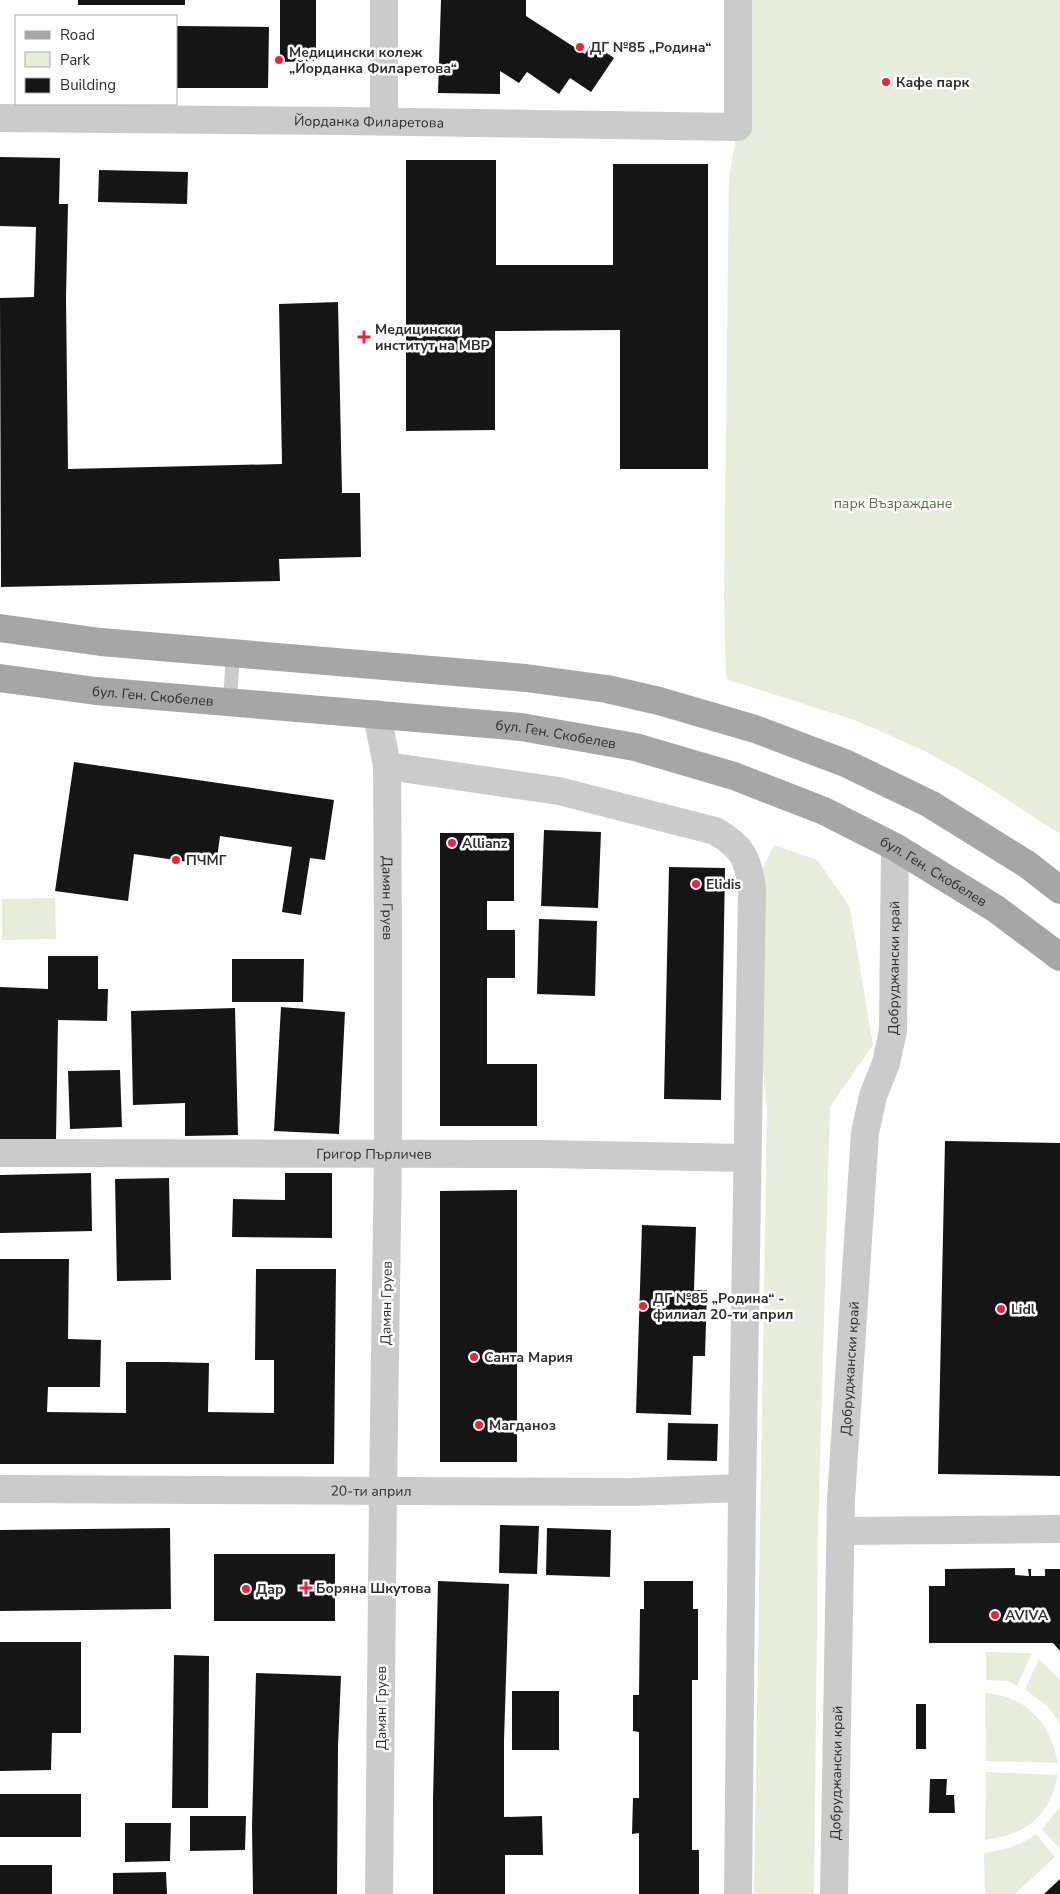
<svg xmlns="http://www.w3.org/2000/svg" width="1060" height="1894" viewBox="0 0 1060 1894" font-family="'Nunito Sans',sans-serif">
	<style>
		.green { fill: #e6edda }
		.building { fill: #151515 }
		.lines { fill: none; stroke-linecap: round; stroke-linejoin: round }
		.service { stroke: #cbcbcb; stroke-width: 14 }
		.minor { stroke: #cbcbcb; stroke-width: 28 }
		.primary { stroke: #a6a6a6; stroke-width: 28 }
		.poi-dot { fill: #f61f3c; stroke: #fff; stroke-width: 2 }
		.labels { text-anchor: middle; stroke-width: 5; stroke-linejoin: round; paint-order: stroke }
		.poi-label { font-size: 14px; font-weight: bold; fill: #2e2e2e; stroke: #fff; text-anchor: start }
		.street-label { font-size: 14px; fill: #2e2e2e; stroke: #fff }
		.park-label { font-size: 14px; fill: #546e37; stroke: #fff }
	</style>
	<rect width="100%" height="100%" fill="#fff"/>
	<path class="green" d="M738,0h322v834l-80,-52 -55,-31 -68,-30 -131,-42 -2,-82 5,-420 9,-50z
		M774,845l43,15 33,47 23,138 -43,62 -12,424 -4,363h-60l13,-783 -8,-80 2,-159z
		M55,898l1,41 -54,1v-41z
		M986,1652l46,1 -15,33 -9,-5 -22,-1z
		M1039,1659l21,21v43l-11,-15 -24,-19z
		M985,1693c44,4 64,29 73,70l-72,-2z
		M986,1772l72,3c-9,41 -31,60 -73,65z
		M1060,1806v43l-18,-19z
		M1036,1834l19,23 -40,37h-30l-1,-41c20,-3 36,-7 52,-19z"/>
	<path class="building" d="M78,0h107v5h-107z
		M280,0h36v61l-36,1z
		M441,0h85v16l59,38 7,-11 22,15 -23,34 -21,-14 -11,16 -32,-22 -8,11 -19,-12v23l-62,-1z
		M176,26l93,1 -1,61h-92z
		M0,157l60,1 -1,46h9l-2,94 2,171 214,-5 -3,-160 59,-2 4,191h18l1,64 -82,2 1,22 -279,6 -1,-289 34,-1 2,-70 -36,-1z
		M406,160h90v105h117v-101h95v305h-88v-139l-125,1v99l-89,1z
		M99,170l89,2 -1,32 -89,-2z
		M74,762l260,38 -9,60 -15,-2 -9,57 -19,-3 10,-65 -72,-11 -4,30 -82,-12 -6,47 -73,-10z
		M544,830l57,2 -3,76 -57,-2z
		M440,833h74v68h-27v29h28v48h-28v86h50v62h-97z
		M669,867l56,1 -4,232 -57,-1z
		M539,919l58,2 -2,75 -58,-2z
		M48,956h50v33h10l-1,32 -49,-1 -2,119h-56v-152l48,2z
		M232,959h72l-1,43h-71z
		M281,1007l64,5 -6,122 -65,-3z
		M235,1008l3,127 -53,1v-33l-52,2 -2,-94z
		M120,1070l2,57 -52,2 -2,-58z
		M945,1141l115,2v333l-122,-2z
		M91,1173l1,58 -92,2v-58z
		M285,1173h47v65l-100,-1 1,-38 52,1z
		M169,1178l2,102 -54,1 -2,-102z
		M517,1190v272h-77v-271z
		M642,1225l54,2 -2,63h13l-2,66h-12l-2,59 -55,-2z
		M0,1259h69l-1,80 33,1 -1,47h-52l-1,25 79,1v-51h39l44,1 -1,49 66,1v-53h-19l1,-91h80l-2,195h-334z
		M668,1423l50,1 -1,37 -50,-1z
		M500,1525l39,1 -2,48 -38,-1z
		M170,1528l1,81 -171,2v-81z
		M547,1528l64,2 -1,47 -64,-2z
		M214,1554h121v67h-121z
		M1015,1568v7l14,1 -1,-7h3v7h14v-7h15v82l-7,-8h-124v-57h16v-17z
		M438,1581l71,3 -5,156v77l38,-1 1,39h-38v39h-72v-94z
		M644,1581h49v28h5v71h-6v170h7v44h-60v-61l-7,1 1,-36h6v-66l-6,-1v-36h6l1,-86h4z
		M0,1642h81v91h-29l-1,37 -51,1z
		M174,1655l35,1 -1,152h-36z
		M256,1673l85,3 -3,70 -1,148h-84l-1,-68z
		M512,1691h47v59h-47z
		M916,1704h10v45h-10z
		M930,1779h17l-1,16h8l1,18h-26z
		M0,1794h81v43h-81z
		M190,1816h56l-1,34 -55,1z
		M125,1823h46l-1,38 -45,1z
		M0,1865h52v29h-52z
		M166,1872l1,22h-54v-21z
		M1060,1879v15h-16z"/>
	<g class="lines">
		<path class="service" d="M230,702l3,-49"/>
		<g class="minor">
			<path id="s1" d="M0,118l343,3 395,6v-127"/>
			<path d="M384,121v-121"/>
			<path id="s2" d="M377,714l10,52 1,173v215l-5,337 -4,403"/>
			<path d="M387,766l172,25 156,40c26,15 33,26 37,57l-10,611 -4,395"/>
			<path id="s3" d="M0,1153l544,1 202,4"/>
			<path id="s4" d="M0,1489l631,3 111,-4"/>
			<path d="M842,1531l218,-2"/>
			<path id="s5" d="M834,1894l7,-394 24,-367 8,-37 13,-33 7,-32 2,-184"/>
		</g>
		<g class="primary">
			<path d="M0,628l101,14 425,36 81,11 52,12 96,28 90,34 85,41 98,61 32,25"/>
			<path id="s6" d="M0,678l96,13 425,36 114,20 99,29 90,35 71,36 101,62 64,48"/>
		</g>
	</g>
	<g class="poi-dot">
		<circle cx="580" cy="47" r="5"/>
		<circle cx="279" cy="60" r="5"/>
		<circle cx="886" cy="82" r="5"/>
		<path d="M361.5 329.5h5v5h5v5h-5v5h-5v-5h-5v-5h5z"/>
		<circle cx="452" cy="843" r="5"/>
		<circle cx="176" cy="860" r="5"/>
		<circle cx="696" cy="884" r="5"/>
		<circle cx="643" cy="1306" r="5"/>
		<circle cx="1001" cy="1309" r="5"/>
		<circle cx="474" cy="1357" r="5"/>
		<circle cx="479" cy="1425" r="5"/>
		<path d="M303.5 1580.5h5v5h5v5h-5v5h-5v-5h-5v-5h5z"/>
		<circle cx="246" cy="1589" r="5"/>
		<circle cx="995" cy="1615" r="5"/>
	</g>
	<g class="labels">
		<g class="poi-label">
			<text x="590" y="52">ДГ №85 „Родина“</text>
			<text x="289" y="57">Медицински колеж<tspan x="289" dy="16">„Йорданка Филаретова“</tspan></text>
			<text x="896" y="87">Кафе парк</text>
			<text x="375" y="334">Медицински<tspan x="375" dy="16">институт на МВР</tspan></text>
			<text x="462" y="848">Allianz</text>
			<text x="186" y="865">ПЧМГ</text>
			<text x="706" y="889">Elidis</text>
			<text x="653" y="1303">ДГ №85 „Родина“ -<tspan x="653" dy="16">филиал 20-ти април</tspan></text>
			<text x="1011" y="1314">Lidl</text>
			<text x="484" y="1362">Санта Мария</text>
			<text x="489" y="1430">Магданоз</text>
			<text x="316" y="1593">Боряна Шкутова</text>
			<text x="256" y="1594">Дар</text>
			<text x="1005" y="1620">AVIVA</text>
		</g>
		<g class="street-label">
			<text dy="5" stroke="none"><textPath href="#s1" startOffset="369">Йорданка Филаретова</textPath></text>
			<text dy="5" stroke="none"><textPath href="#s6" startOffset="154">бул. Ген. Скобелев</textPath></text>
			<text dy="5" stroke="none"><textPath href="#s6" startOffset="559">бул. Ген. Скобелев</textPath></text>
			<text dy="5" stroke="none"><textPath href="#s6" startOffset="964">бул. Ген. Скобелев</textPath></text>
			<text dy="5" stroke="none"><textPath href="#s2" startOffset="185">Дамян Груев</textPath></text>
			<text dy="5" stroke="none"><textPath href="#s5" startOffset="931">Добруджански край</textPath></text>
			<text dy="5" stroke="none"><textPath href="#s3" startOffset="374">Григор Пърличев</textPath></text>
			<text transform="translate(386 1303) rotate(-89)" y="5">Дамян Груев</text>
			<text dy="5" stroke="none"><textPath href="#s5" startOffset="526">Добруджански край</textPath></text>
			<text dy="5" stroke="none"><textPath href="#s4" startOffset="371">20-ти април</textPath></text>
			<text transform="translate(381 1708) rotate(-90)" y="5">Дамян Груев</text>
			<text dy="5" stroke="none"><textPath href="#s5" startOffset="121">Добруджански край</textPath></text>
		</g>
		<g class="park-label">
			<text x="893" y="508">парк Възраждане</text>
		</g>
	</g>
	<rect x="15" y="15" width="162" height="90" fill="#ffffff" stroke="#ababab"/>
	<rect x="25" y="31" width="25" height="8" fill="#a6a6a6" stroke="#ababab"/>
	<text x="60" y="40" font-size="15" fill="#2e2e2e">Road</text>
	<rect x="25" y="52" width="25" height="15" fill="#e6edda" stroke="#ababab"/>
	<text x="60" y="65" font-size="15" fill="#2e2e2e">Park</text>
	<rect x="25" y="78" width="25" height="15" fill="#151515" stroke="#ababab"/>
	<text x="60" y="90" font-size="15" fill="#2e2e2e">Building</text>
</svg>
